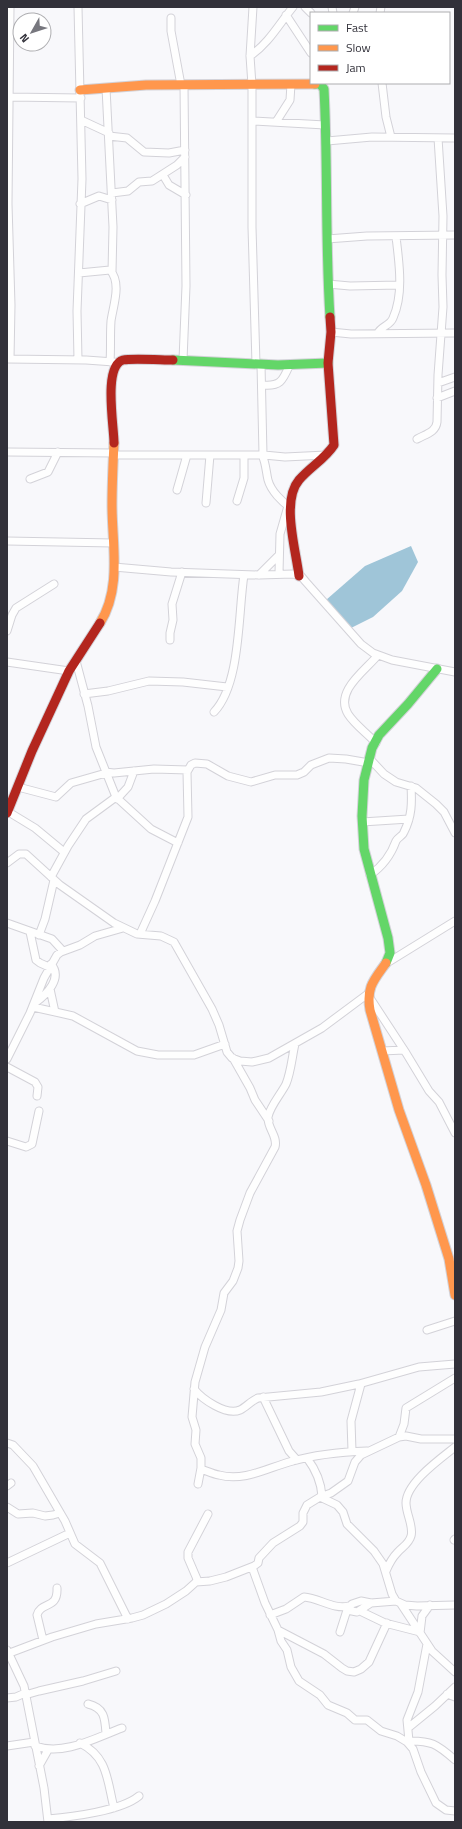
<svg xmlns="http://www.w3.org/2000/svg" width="462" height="1829" viewBox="0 0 462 1829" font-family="'Titillium Web',sans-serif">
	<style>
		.water { fill: #9fc5d8 }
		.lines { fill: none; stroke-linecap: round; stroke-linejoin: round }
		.street-casing { stroke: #d3d2d8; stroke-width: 9 }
		.fast-casing { stroke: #d3d2d8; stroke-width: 11 }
		.slow-casing { stroke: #d3d2d8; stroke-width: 11 }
		.jam-casing { stroke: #d3d2d8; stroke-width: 11 }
		.street { stroke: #fefefe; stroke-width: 7 }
		.fast { stroke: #63d668; stroke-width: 9 }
		.slow { stroke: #ff974d; stroke-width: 9 }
		.jam { stroke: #b3261e; stroke-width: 9 }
	</style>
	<rect width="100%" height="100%" fill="#f8f8fb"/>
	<path class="water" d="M411,546l7,16 -16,29 -29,26 -24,12 -23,-29 39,-34z"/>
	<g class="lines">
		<defs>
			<path id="street" d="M10,7l-2,197 3,101 -1,54
				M253,7l-3,49 2,29v142l4,137
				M305,7l6,6
				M332,7l1,6
				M353,13l2,-6
				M380,13l1,-6
				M286,15l25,38
				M171,18v13l10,54
				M250,56c19,-13 29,-32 43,-49
				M382,83l4,34 5,20
				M106,88l7,139 -1,45
				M9,97l72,1
				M81,120l28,13
				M252,121l73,4
				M276,122l14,-22 1,-16
				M109,136l18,2 17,14 25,1 16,-3
				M327,141l45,-4 83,1
				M163,175l6,10 17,10
				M112,193l16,-2 11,-9 13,-1 25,-16 8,-8
				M80,204l19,-8 13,4
				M327,239l40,-3 88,-1
				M79,273l31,-3c12,13 3,36 1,51 -1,14 0,27 -1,41
				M328,284l22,2 49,-1
				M331,332l20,2 104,-1
				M378,333c3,-7 12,-7 15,-15 11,-24 6,-56 3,-81
				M7,359l79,1 28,2
				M78,360l-1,-49 5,-132 -4,-172
				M183,360l3,-74 -2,-201
				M261,364l2,91
				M438,383l17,-6
				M262,385c19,2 21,-5 28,-21
				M437,398l18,-7
				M417,439c9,-5 19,-7 20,-17l1,-47 5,-68 -1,-32 1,-59 -5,-78
				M7,452l107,1
				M114,455h150l21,2 41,-2
				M262,455c4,8 4,17 6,25 3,11 14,22 23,28
				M30,479l18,-7 10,-20
				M177,490l10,-35
				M237,501l7,-23v-23
				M206,503l4,-48
				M7,541l106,2
				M114,567l57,5 88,3 34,-1 8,2 5,6 55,62 12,9 19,7 63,12
				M279,573l1,-39 8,-28
				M259,575l20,-20
				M7,631l5,-16 4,-7 38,-24
				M170,640v-7l3,-13 -1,-16 10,-32
				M76,661l12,45 8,41 20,50 35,32 27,14
				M7,662l62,9
				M84,694l24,-3 41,-10 34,1 44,5
				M214,712c27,-28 24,-99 30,-137
				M376,743c-9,-10 -21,-18 -28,-29 -14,-23 18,-44 30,-59
				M370,759l14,15 12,8 20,6 20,16 8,8 11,21
				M105,772l9,1 40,-4 34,1
				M18,787l38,10 15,-14 35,-10
				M117,799l11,-12 6,-16
				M7,811l28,17 29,24
				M362,822l47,-3
				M7,863l12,-9h7l34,31 54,38 23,11 24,2 13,6 38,67 7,16 8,27 5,6 8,3 12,1 17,-4 53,-30 47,-35
				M370,875c13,-9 21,-20 26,-34 2,-4 7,-5 8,-9 8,-16 8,-29 7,-46
				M51,877l17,-31 18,-27 30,-22
				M7,923l45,16 11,12
				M30,932l6,28 4,3 9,4
				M140,934l15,-33 33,-84 -1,-45 4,-7 4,-2 12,1 21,12 23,6 24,-7h22l7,-3 7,-7 18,-7 17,1 23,4
				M39,935l6,-16 9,-39
				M387,963l68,-42
				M50,989l5,23
				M370,998l36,55 23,38 10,11 16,31
				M35,1003c12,-9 28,-25 16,-39
				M33,1007l40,9 64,35 21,4h36l31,-11
				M382,1051l22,-1
				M233,1058l17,30 5,12 14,21
				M7,1059l23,-46 14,-35 13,-23 4,-3 19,-7 15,-9 28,-8
				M7,1067l28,15 3,5 -1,9
				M7,1141l19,6 6,-3 7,-33
				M427,1330l28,-9
				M194,1389c8,10 32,27 46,21 6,-3 11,-9 18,-12l63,-6 38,-8 60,-17 36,-3
				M263,1397l26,54 8,9
				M399,1437l5,-13 2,-16 49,-30
				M7,1443l6,2 20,21 32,55 10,23 25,19 28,56
				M352,1451l-1,-30 10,-37
				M307,1458c9,12 14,23 15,38
				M201,1469c6,2 12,5 18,6 26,7 50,-8 74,-14 24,-7 49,-9 74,-10
				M198,1484l3,-16v-10l-6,-14 1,-14 -4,-13 3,-35 10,-35 16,-37 3,-17 9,-12 5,-13 1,-7 -2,-30 3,-11 10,-27 25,-46c3,-11 -8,-19 -7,-30 2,-11 13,-23 18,-33 5,-12 6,-27 9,-40
				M7,1486l4,-3
				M320,1497l17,8 6,7 4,12 27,27 9,13 9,30 4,7 9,4 12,1 38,-1
				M7,1507l11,7 15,-1 12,3 8,-1 7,-2
				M454,1540l1,-1
				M7,1563l63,-30
				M252,1567l13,36 13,27 3,11 6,9 4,17 8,14 21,14 8,10 19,8 8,7h12l14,11 16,5 10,6 6,7 8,23 15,31 10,7 9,1
				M386,1571c3,-7 6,-13 11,-18 5,-6 12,-9 14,-17 3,-9 -5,-22 -5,-33 0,-20 34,-44 49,-56
				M196,1582l14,-1 16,-4 28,-11 4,-3 1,-5 14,-15 27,-17 3,-4v-9l4,-8 13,-8 11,-4 17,-12 7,-19 6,-7 38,-18 7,-1 15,3h34
				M401,1604l31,47 23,21
				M347,1610l10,2 14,-9
				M360,1611l25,12 35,9
				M270,1615l16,-6 18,-12c15,1 30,13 45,9
				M278,1630l46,24 18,14 5,3 7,1 7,-3 8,-7 18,-39
				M340,1632l7,-22 5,-6 9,-3 10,2 25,-2
				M420,1633l2,-17 8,-11
				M43,1640l-6,-25c4,-14 21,-5 20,-27
				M7,1650l17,36 20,102 4,34
				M7,1654l45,-17 44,-13 36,-6 11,-3 23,-11 20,-13 10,-9 1,-3 -9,-21v-6l20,-38
				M447,1694l8,3
				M25,1695l14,-4 44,-10 33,-10
				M7,1698l9,-1 9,-4
				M88,1704c17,4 17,15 18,30
				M408,1728l27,-22 20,-19
				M406,1741c25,-1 31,3 49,19
				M409,1741l-2,-21 11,-28 9,-48
				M80,1743c28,14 27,37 34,65
				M7,1746l27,-4
				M35,1746c29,10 60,-8 87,-18
				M39,1766l9,-16
				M48,1819c23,-2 73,-8 91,-23"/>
			<path id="fast" d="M315,84h5l4,5c4,76 1,152 6,228
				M173,360l105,5 50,-2
				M386,963l4,-10 -2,-15 -24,-89 -2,-33 2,-36 8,-32 7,-13 29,-31 29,-35"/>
			<path id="slow" d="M80,90l66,-5 169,-1
				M100,623c22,-35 12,-79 12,-118 0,-21 1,-41 2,-62
				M386,963c-12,17 -20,24 -16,47l29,100 27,75 23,74 6,36"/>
			<path id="jam" d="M114,443c0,-17 -11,-77 9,-83 8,-2 40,0 50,0
				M299,576c-3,-26 -18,-75 0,-96 11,-13 26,-21 35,-35l-6,-82 3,-31 -1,-15
				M7,813l25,-62 37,-80 31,-48"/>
		</defs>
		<use href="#street" class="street-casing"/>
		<use href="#fast" class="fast-casing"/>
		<use href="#slow" class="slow-casing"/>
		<use href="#jam" class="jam-casing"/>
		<use href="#street" class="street"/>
		<use href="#fast" class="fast"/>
		<use href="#slow" class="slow"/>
		<use href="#jam" class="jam"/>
	</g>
	<rect width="462" height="1829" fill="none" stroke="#32313a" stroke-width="16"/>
	<rect x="310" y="12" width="140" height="72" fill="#ffffff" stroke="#adadb0"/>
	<rect x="318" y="25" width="20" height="6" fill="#63d668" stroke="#adadb0"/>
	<text x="346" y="32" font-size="12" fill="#32313a">Fast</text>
	<rect x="318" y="45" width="20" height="6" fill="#ff974d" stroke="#adadb0"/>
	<text x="346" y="52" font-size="12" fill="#32313a">Slow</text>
	<rect x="318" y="65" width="20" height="6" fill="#b3261e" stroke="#adadb0"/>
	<text x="346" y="72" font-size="12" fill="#32313a">Jam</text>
	<g transform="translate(32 32) rotate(231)"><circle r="19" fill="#ffffff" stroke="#adadb0"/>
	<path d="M0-3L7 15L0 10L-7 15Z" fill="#77777e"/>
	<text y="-6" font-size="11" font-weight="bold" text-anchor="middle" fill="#32313a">N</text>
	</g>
</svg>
